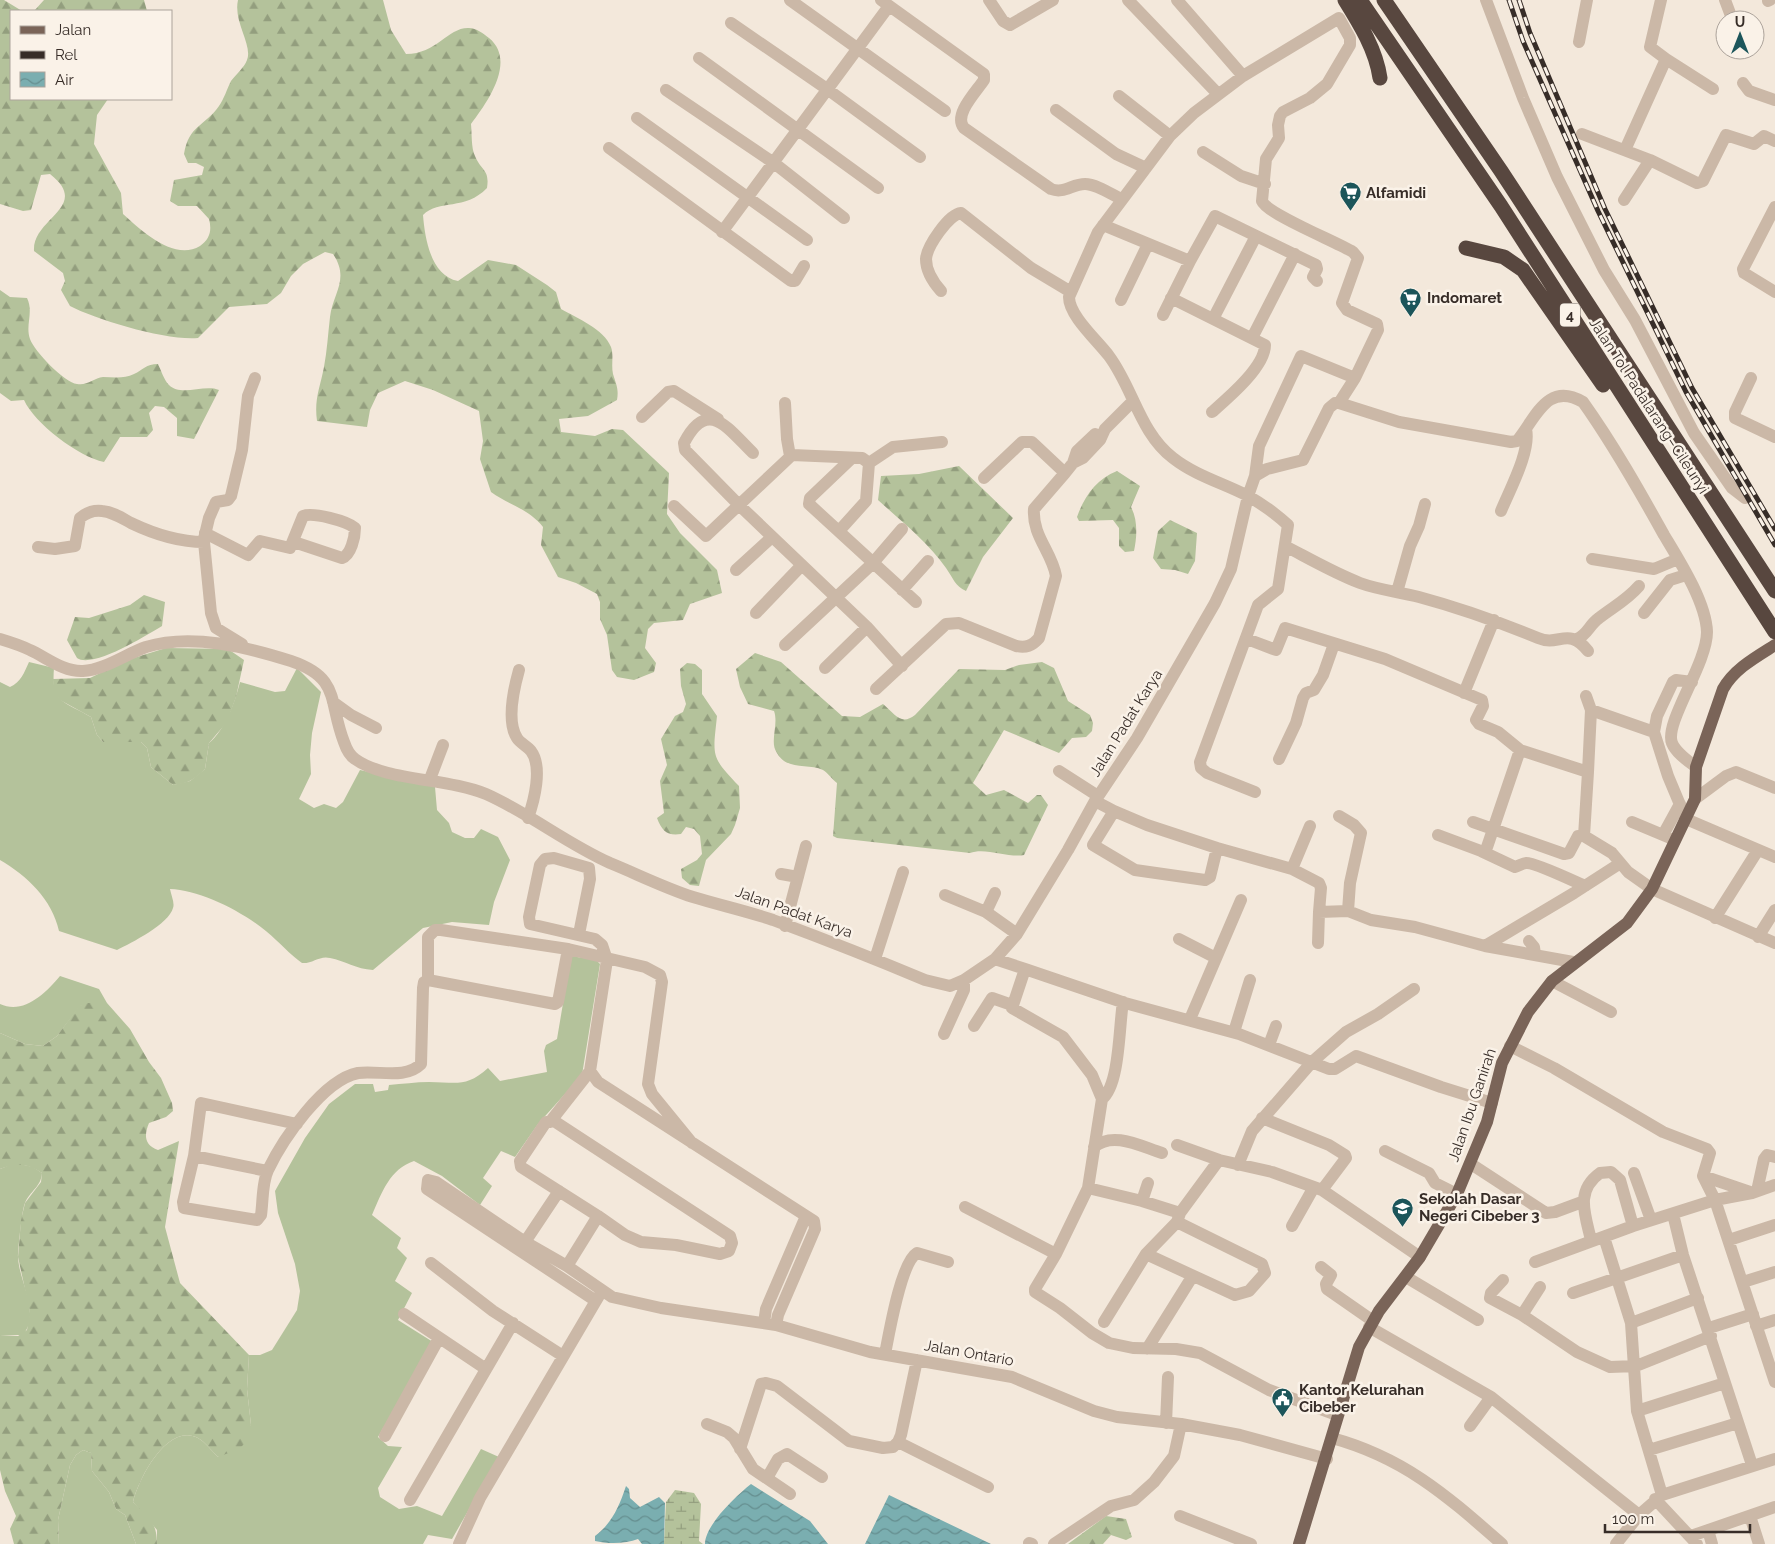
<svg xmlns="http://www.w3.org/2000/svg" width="1775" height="1544" viewBox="0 0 1775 1544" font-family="Raleway,sans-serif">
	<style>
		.grass { fill: #b4c29b }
		.forest { fill: url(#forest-firs) }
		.wetland { fill: url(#wetland-marsh) }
		.water { fill: url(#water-waves) }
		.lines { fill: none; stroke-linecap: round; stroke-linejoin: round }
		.minor { stroke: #cbb8a7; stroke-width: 12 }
		.major { stroke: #7a6458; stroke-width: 12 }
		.highway { stroke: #58473f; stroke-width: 15 }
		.rail-casing { stroke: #372d28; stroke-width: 5 }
		.rail { stroke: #faf2e8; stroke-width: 3; stroke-dasharray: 9; stroke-linecap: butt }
		.labels { text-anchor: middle; stroke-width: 5; stroke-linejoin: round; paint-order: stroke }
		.shield { fill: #faf2e8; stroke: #726862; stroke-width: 1 }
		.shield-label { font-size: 14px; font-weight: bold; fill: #372d28 }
		.poi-label { font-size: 15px; font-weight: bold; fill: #372d28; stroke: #faf2e8; text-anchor: start }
		.street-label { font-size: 15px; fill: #372d28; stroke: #faf2e8 }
	</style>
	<defs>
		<pattern id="forest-firs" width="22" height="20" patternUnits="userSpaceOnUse" patternTransform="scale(1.25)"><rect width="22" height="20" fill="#b4c29b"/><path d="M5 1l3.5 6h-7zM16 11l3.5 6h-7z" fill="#939e7e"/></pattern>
		<pattern id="wetland-marsh" width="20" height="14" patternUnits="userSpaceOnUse" patternTransform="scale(1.25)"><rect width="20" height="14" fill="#b4c29b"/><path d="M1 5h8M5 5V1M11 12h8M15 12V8" fill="none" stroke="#939e7e"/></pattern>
		<pattern id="water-waves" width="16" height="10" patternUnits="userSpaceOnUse" patternTransform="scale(1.25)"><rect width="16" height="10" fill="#7aaeb0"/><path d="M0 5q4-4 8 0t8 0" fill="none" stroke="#658e8f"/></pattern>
	</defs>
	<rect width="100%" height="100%" fill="#f3e8db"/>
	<path class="grass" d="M29,662l25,6c-3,36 9,32 37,49l6,18 6,7h38l6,6 4,19 22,18 17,-4 15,-12 4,-26c16,-13 26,-41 31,-61l35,10 10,-1 12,-23 24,24 -9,41 -2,22 1,19 -12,25 15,9 10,-4 12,4 7,-6 17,-32 75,17 2,23 12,13 3,9 13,6h9l7,-9 17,8 12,23 -16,42 -5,23 -37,-3 -29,6 -50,42c-17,-1 -28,-9 -43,-12 -10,-3 -18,6 -28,5 -10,-7 -17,-15 -26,-23 -24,-24 -73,-50 -106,-51 1,6 5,14 3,19 -4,16 -42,35 -56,42l-58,-19c-7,-32 -32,-55 -59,-71v-178l10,5c11,-5 14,-14 19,-25z
		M571,956l25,4 4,4 -18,111 -44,49 -23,33 -14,-6 -18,27 9,8 -12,19 -38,-29 -28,-15c-24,8 -32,31 -42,54l29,23 -4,10 10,10 -12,23 17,12 -14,27 35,22 -55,95 10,9 14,1 -24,41 2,9 19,12 18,-3 25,10 39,-67 18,8 -47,82 -24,-4 -5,9h-266v-14l-24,-28c5,-22 34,-80 65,-64 7,4 14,13 20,19l33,-32 -4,-36 2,-34h11l12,-5 25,-40 3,-19 -5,-27 -17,-51 -3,-22 30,-53 24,-34 26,-20h18l2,8 13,-2 1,-5c13,-1 27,-3 40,-3 27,0 37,6 59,-14l12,13 47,-9 -3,-21 2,-6 11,-6z
		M60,976l39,13 8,14 -27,3 -23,30 -14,10 -18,-2 -25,-11v-29c23,11 45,-10 60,-28z
		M15,1163l18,4 9,6c-1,14 -12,18 -17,30 -3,6 -7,46 -7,54 1,25 23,56 5,78h-23v-166z
		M83,1450l8,3 1,18 17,21 7,17 9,6 11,29h-77l-1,-24 12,-55 6,-10z"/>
	<path class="forest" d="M0,0h4l18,11h-11v88h97l-11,16 -3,29 27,49 2,21c18,16 51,48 77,32 10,-7 12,-16 9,-27l-12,-13h-19l-8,-5 4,-21 28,-5 2,-8 -8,-4h-8l-4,-9c5,-29 20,-27 35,-48 5,-7 8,-17 12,-25 5,-7 13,-13 16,-21 6,-15 -14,-38 -9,-60h145l8,30 15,24c31,0 42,-27 63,-26 7,0 15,6 20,10 28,23 -2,65 -18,86 1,9 0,24 4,32 6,15 15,13 12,32 -22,23 -48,11 -64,27 2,24 8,61 35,66l30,-21 28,5 31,20 9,7 5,17c16,9 43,20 50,38 3,8 0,18 2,27 3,10 6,15 4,26l-29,16 -29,3 2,13 34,4 17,-7 11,1 46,43 -2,41 13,19 37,37 5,23 -32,11 -7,16 -29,3 -6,6 -3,19 11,15 -2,9 -20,8 -17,-3 -5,-7 -5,-35 -7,-16v-17l-3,-8 -21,-11 -18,-6 -17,-32 2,-18c-14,-18 -34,-22 -52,-35l-11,-33 3,-18 -4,-30 -46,-21 -28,-9 -27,12 -8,17 -3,17 -50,-6c-3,-22 3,-33 7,-54 3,-16 4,-33 6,-50 3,-24 20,-38 3,-63l-8,-2 -22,12 -12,12 -10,17 -14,11 -38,3 -31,31c-31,3 -101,-18 -128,-32l-9,-16 4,-9 -2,-8 -29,-22c-2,-33 58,-44 16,-77l-9,1 -10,35 -8,1 -23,-7z
		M44,0h100l3,11h-113z
		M0,290l10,7 17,1c7,14 -2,27 3,41 4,12 35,44 47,45 10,2 17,-6 26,-7 10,0 21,2 31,-3 9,-4 12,-10 24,-10 3,6 6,16 11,21 12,12 35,-1 50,5l-25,49 -17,-3v-18l-13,-11 -9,-1 -6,7 4,17 -6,7h-27l-16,25c-25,-5 -70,-39 -80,-62l-13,1 -11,-8z
		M959,466l54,52 -30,39 -17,34c-11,-5 -13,-13 -20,-23 -18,-26 -45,-47 -68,-68l3,-24 38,-2z
		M1117,471l23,15 -9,21c7,13 6,30 3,44l-9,1 -6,-6v-18l-6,-8 -34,1 -2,-4c7,-20 19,-38 40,-46z
		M1170,520l27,13 -2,28 -7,13 -13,-4 -14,-1 -8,-11 5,-27z
		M144,595l21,7 -3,24c-15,9 -69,43 -85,32l-10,-18 8,-23 14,1 41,-13z
		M166,648l62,1 16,11 -8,37 -9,25 -18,21 -4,26c-10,10 -18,15 -32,16l-22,-18 -4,-19 -6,-6h-38l-6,-7 -6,-18 -31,-17 -6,-7 -1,-14 37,-1 37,-18z
		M755,653l26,9 61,54 18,1 23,-13c12,10 18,22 32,11l44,-46 46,1 14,-5 23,-3 12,6 14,33 22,14 3,8 -1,8 -6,6 -14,1 -13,15 -55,-23 -31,53 13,12 18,-5 24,13 9,-8h4l7,10 -24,50c-16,3 -39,-8 -54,-2l-133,-15 -4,-2 4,-53c-5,-4 -9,-10 -14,-13 -15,-7 -36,1 -46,-17 -8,-11 2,-28 -3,-42l-26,-7 -8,-17 -4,-18z
		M687,663l8,1 7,6v24l15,22c-4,40 -7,40 22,70l1,22 -5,17 -4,9 -25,26 -7,26 -9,-1 -8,-7 -1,-9 16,-9 5,-6 -2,-18 -6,-7 -8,-2 -5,7c-14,2 -19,-3 -24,-16l7,-5 -4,-32 7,-16 -6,-26 14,-23 8,-4 3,-8 -5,-18 -1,-17z
		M88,1003h19l23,26 19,33 12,16 11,25 1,8 -7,6 -17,6c-5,12 -5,22 9,27l21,-9 -14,86 15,56 69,72 -2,34 4,36 -6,18 -6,6 -21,8c-6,-6 -13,-15 -20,-19 -31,-16 -60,42 -65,64 15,16 24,19 24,42h-21l-11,-29 -9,-6 -7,-17 -17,-21 -1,-18 -8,-3 -7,5 -6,10 -12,55 1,24h-45l-4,-15 6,-13 -11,-25 -5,-21v-135l18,1 9,-6 3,-18 -12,-55 3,-37 4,-17 16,-21 1,-9c-14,-10 -26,-10 -42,-4v-136l25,11 18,2 14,-10 22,-30z
		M1106,1516l20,3 6,18 -6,3 -15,-5 -8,9h-35z"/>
	<path class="wetland" d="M675,1490l19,3 7,11 -2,37 4,3h-39l2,-42z"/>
	<path class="water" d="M751,1484l59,37 18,23h-123c0,-19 31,-48 46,-60z
		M626,1486l3,3 1,9 10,9 19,-10 6,6 -1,41h-22l-4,-5c-12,5 -31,5 -43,2v-5c17,-13 24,-29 31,-50z
		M889,1495l102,49h-126z"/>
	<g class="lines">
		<path class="minor" d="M790,0l155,111
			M881,0l103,74v6c-8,12 -31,35 -20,48l87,61c13,5 21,-5 34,-5 11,0 26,10 36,15
			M989,0l14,21 7,4 43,-25
			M1128,0l90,94
			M1177,0l66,76
			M1486,0l37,98 34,79 47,93 31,50 59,113 38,55 13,10
			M1661,0l-11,47 16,12
			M1725,0l6,16 7,4
			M1768,1l2,-1
			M731,23l96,66 93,68
			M1755,30l3,2
			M1579,42l8,-42
			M699,58l179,130
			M1743,83l6,8 26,9
			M666,90l108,73 70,55
			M1119,96l51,40
			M1056,110l60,44 30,14
			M637,118l170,122
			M1582,134l68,26 47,23 6,-2 23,-46 28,9 10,-8 11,5
			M609,148l182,133h4l9,-15
			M1625,150l41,-91 47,30
			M1203,152l38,24 24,8
			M1624,200l26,-40
			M1775,207l-32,62 1,4 31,19
			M1103,225l87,36
			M722,232l167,-226
			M941,291c-8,-9 -15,-20 -15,-32 1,-13 23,-45 35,-46l70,55 40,24
			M1171,298l94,47c0,22 -37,53 -53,67
			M1121,300l27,-56
			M1163,315l27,-54 25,-45 101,49 1,4 -4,8 4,4
			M1213,319l43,-83
			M1252,338l43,-84
			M1751,378l-16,34v6l40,19
			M785,403l2,36 3,17
			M1339,403l60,19 112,20 6,-1c19,-23 30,-60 66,-39 30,42 56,88 81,133 15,25 42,67 43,97 0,32 -43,91 -35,111 4,10 16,18 24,24
			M642,417l26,-25 6,-1 44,28
			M753,453c-24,-23 -45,-57 -69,-10l1,7 55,56 127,121 35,39
			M852,458l-42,40 -1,6 107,98
			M869,463l24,-16 49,-5
			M1073,463l4,-12 18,-17
			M1255,476l4,-30 42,-90 54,22
			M984,478l38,-36h10l33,31
			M674,506l32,30 86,-81 70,3 7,5 -3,38 -27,30
			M1501,511c9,-22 30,-60 25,-82
			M205,533l43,22 12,-14 30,7 13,-32c10,-4 44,5 52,12 0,9 -4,27 -13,30l-48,-16
			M204,539l5,-21 7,-16 12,-2 3,-4 11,-46 6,-54 7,-18
			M1285,546c25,13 49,27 75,37 19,7 40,9 59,14 41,11 80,25 119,41 21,9 30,-12 50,13
			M38,547l17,2 20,-3 5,-28c6,-5 14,-8 22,-7 11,1 20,7 29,12 23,11 48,19 73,19l7,71 5,15 26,16
			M1592,559l62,10 24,-10
			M736,570l36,-33
			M902,590l26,-29
			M1397,592l13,-46 9,-20 6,-22
			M756,613l46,-48
			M1644,613l26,-33 16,-5
			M0,639c10,3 20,6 30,11 16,7 33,22 53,21 21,-1 43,-17 63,-24 45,-14 101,0 145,14 50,17 37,40 53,81 2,6 5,13 11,17 30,22 93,19 131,35 43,19 81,50 124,69 27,11 55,25 83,34 26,8 54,14 80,23 51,19 102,39 152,60l25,6 14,-6 31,-21 22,-25 51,-84 27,-49 42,-63 78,-135 16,-34 17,-73 7,-20 12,-7 36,-9 26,-52 6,-5h4
			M1247,639l29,11 9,-22 100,31 97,41 1,6 -7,14 3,4 19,8 22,18 68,22 -4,64 28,17 16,19 24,17 123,54
			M1577,639c11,-5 12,-14 22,-21 14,-11 28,-18 40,-32
			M785,645l87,-81 30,-35
			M825,668l42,-41
			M519,670c-5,18 -13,51 -2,68 3,5 10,8 14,13 12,16 3,50 -3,67
			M876,689l70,-65 13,-1 57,23c10,2 16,0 23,-8l17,-62c-4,-24 -24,-40 -22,-67l31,-36 8,-10 10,-5 17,-18 5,-11 27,-27
			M1464,693l30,-73
			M1586,696l5,14 -3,62
			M333,702l18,13 25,13
			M1591,710l63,22 14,44 18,43 89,38
			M1654,732l3,-16 16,-34 3,-2 16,2
			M1279,759l17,-36 7,-25 3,-5 8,-3 9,-15 11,-31
			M1059,771l39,25
			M430,779l13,-34
			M1255,792l-48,-19 -6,-5 -1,-6 58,-157 20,-16 10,-64c-12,-11 -26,-21 -40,-29 -25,-13 -52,-20 -75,-38 -33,-25 -40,-70 -64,-102 -11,-15 -40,-40 -40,-59l29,-65 72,-96 24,-23 49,-37 96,-58 11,20v7l-23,39 -17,14 -27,14 -3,4 -2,9 1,13 -13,21 -4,42c5,13 75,41 91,51l5,6 -16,45 5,7 30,14 1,6 -23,48 -16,25
			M1695,799l31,-23 10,-4 39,16
			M1095,801l19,10 -21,34 42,25 70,10 5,-3 7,-29 75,21 27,14 2,5 -2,24 29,-1 23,9 44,7 70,19 88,16
			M1114,811l33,14 70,23
			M1339,816l15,9 7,8 -11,50 -2,28
			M1473,822l91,32 5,-1 9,-17h6
			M1632,822l43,18
			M1438,835l43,16 34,16c4,-1 8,-4 11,-4 8,-1 50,19 59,23
			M1663,835l17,-31
			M1485,853l35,-103
			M1292,869l18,-43
			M781,874l17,3
			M945,895l41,17 31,22
			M986,912l9,-19
			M1715,918l43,-68
			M785,926l21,-80
			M1758,937l17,-27
			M1179,939l37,19
			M1529,941l5,6 1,7
			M1318,943l1,-31
			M1485,946l89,-53 45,-29
			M875,959l28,-87
			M995,959l30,10 -13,39 51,29 29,38 10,24 -14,89 -32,66 -21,35v3l25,16 32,25 17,10 24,5 43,1 24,4 69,37 68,25
			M1025,969l100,34 114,31 90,35h6l21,-13 85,31 51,16
			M428,980l127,24 3,-2 10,-53
			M1552,981l59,31
			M1190,1019l51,-119
			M974,1026l18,-28 20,7
			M1234,1032l16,-52
			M944,1034l20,-44v-10
			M1269,1045l7,-19
			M1510,1046l44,22 109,64 44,17 3,4 -7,23 12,24 60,182
			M590,1071l8,11 216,139 1,8 -37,86 -2,10
			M1102,1099c18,-14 17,-74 21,-97
			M1262,1118l67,27 16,10 1,3 -24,32
			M550,1122l4,-1 176,115 2,7 -3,8 -9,3 -44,-9 -35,-3 -16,-7 -27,-19
			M297,1124l-96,-21 -7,53 -11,46 1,6 73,12 4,-5c2,-13 1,-33 7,-45 15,-31 55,-90 90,-97 20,-3 47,7 63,-9l2,-76 1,-6 4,-2v-43l7,-7h6l127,19 77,18 15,8 2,7 -14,102 4,10 40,49
			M1177,1145l42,15
			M1094,1147c19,-16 46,-1 68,6
			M1385,1151l44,22 6,10 22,11
			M194,1156l73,15
			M1471,1164l75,49 9,-1 27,-10
			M1238,1165l14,-34 60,-69 34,-30 32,-18 36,-25
			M1634,1173l17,47
			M1703,1176l47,16
			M1088,1188l54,13 38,12
			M1757,1191l7,-32 3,-4 8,2
			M1142,1201l6,-18
			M965,1207l91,47
			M1673,1214l10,41 69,210
			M1292,1226l22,-39
			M1604,1237l27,86 6,88 25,84
			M1591,1240c-6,-26 -16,-49 9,-67l11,-1 9,8 13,46
			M1729,1240l46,-15
			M525,1242l34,-51
			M1146,1254l89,41 14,-4 16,-18 -3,-9 -85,-42
			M1535,1262l98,-36 82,-26 37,-7 23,-8
			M431,1263l62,48 70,45
			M567,1266l31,-50 -77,-49 -1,-6 26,-39h4l40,-51 17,-111 -5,-15 -7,-6 -65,-15 -1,-7 11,-52 5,-6 9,-1 35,10 1,11 -11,55
			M1321,1267l10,8 -5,9 1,5 46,32
			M1406,1277l72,43
			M1503,1280l-12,13 -1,5 32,17 55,37 33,15 26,-1 75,-30
			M1743,1282l32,-10
			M1573,1293l110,-38
			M596,1301l-169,-112 1,-9 8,2 89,60 42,24 45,31 49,11 115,17 94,27 142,25 82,34 23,6 64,7 59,11 87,24
			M404,1314l82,55
			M1522,1315l18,-28
			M1104,1322l42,-68 31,-32 3,-9 39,-53 53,12 50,18 98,67
			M764,1323l2,-14 40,-93
			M1631,1323l67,-25
			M1756,1326l19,-6
			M1369,1327l122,70 148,118
			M1709,1328l44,-14
			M1147,1349l45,-72
			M885,1354c4,-20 16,-92 32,-101l31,9
			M1637,1411l88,-28
			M1166,1423l2,-46
			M707,1424l20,8 7,6 19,31 37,25
			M1470,1426l21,-29
			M385,1436l54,-98
			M1332,1438c73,20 115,58 170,106
			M898,1442l90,45
			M740,1449l21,-65 5,-1 11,3 72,55 34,7 10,-1 5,-5 3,-7 16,-75
			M1649,1450l89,-27
			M767,1478l11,-19 9,-5 35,23
			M1655,1499l42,45
			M410,1500l103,-177
			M1180,1516l71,28
			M1750,1516l9,28
			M1708,1530l4,14
			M1691,1536l84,-29
			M1029,1543l3,1
			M459,1544l21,-46 120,-204
			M1054,1544l57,-38 23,-6 20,-18 20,-26 7,-32
			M1616,1544l23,-29 23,-20 113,-36"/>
		<path class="major" d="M1299,1544l60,-197 20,-36 41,-54 37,-63 30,-72 15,-59 26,-51 24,-31 75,-58 25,-34 43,-90 1,-32 27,-78c11,-20 33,-32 52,-44"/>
		<path class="highway" d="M1345,0c15,24 31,50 35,78
			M1360,0l141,206 274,426
			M1384,0l117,171 274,420
			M1466,248l38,9 19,13 80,115"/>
		<defs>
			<path id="rail" d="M1509,0l14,41 75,170 88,181 89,153
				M1519,0l11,33 75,176 87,179 83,141"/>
		</defs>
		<use href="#rail" class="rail-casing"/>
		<use href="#rail" class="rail"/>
	</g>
	<defs>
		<symbol id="supermarket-pin" viewBox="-11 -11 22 30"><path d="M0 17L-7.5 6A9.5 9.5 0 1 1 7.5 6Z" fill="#1c555a" stroke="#faf2e8"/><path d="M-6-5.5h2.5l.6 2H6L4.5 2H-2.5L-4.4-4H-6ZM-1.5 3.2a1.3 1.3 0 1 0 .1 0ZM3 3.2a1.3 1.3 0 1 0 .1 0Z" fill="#fff"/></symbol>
		<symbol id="school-pin" viewBox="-11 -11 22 30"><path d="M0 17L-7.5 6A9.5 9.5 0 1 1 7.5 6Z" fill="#1c555a" stroke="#faf2e8"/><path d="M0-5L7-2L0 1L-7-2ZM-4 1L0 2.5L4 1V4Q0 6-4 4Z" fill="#fff"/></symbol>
		<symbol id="civic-pin" viewBox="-11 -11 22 30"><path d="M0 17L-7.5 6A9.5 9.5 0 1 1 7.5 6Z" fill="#1c555a" stroke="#faf2e8"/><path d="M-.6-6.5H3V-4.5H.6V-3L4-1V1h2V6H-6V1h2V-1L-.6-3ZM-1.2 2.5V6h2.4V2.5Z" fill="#fff"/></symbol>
	</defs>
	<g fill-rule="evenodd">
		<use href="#supermarket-pin" x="1338" y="180" width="25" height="34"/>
		<use href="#supermarket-pin" x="1398" y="286" width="25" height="34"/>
		<use href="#school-pin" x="1390" y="1196" width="25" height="34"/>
		<use href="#civic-pin" x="1270" y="1386" width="25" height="34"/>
	</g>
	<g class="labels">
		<rect class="shield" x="1560" y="303.5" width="20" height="23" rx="4"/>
		<g class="shield-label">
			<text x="1570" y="320">4</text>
		</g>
		<g class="poi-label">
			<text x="1366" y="198">Alfamidi</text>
			<text x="1427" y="303">Indomaret</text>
			<text x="1419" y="1204">Sekolah Dasar<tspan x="1419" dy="17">Negeri Cibeber 3</tspan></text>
			<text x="1299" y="1395">Kantor Kelurahan<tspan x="1299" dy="17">Cibeber</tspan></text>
		</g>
		<g class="street-label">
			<text transform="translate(1649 406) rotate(57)" y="5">Jalan Tol Padalarang–Cileunyi</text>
			<text transform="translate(1126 723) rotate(-58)" y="5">Jalan Padat Karya</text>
			<text transform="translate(794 912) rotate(20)" y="5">Jalan Padat Karya</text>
			<text transform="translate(1472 1105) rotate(-71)" y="5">Jalan Ibu Ganirah</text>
			<text transform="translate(969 1353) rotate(10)" y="5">Jalan Ontario</text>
		</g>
	</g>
	<rect x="10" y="10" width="162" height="90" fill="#faf2e8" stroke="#aca39b"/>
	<rect x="20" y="26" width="25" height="8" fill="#7a6458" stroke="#aca39b"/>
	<text x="55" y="35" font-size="15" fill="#372d28">Jalan</text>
	<rect x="20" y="51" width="25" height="8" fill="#372d28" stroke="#aca39b"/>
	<text x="55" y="60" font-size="15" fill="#372d28">Rel</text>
	<rect x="20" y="72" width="25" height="15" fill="url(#water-waves)" stroke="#aca39b"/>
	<text x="55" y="85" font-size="15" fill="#372d28">Air</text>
	<g transform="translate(1740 35)"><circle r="24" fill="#faf2e8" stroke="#aca39b"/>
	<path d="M0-4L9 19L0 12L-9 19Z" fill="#1c555a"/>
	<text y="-8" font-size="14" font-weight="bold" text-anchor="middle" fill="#372d28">U</text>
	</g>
	<path d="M1605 1524v8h145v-8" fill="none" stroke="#372d28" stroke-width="2.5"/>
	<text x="1612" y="1524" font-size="15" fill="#372d28" stroke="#faf2e8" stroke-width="4" paint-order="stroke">100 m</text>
</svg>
